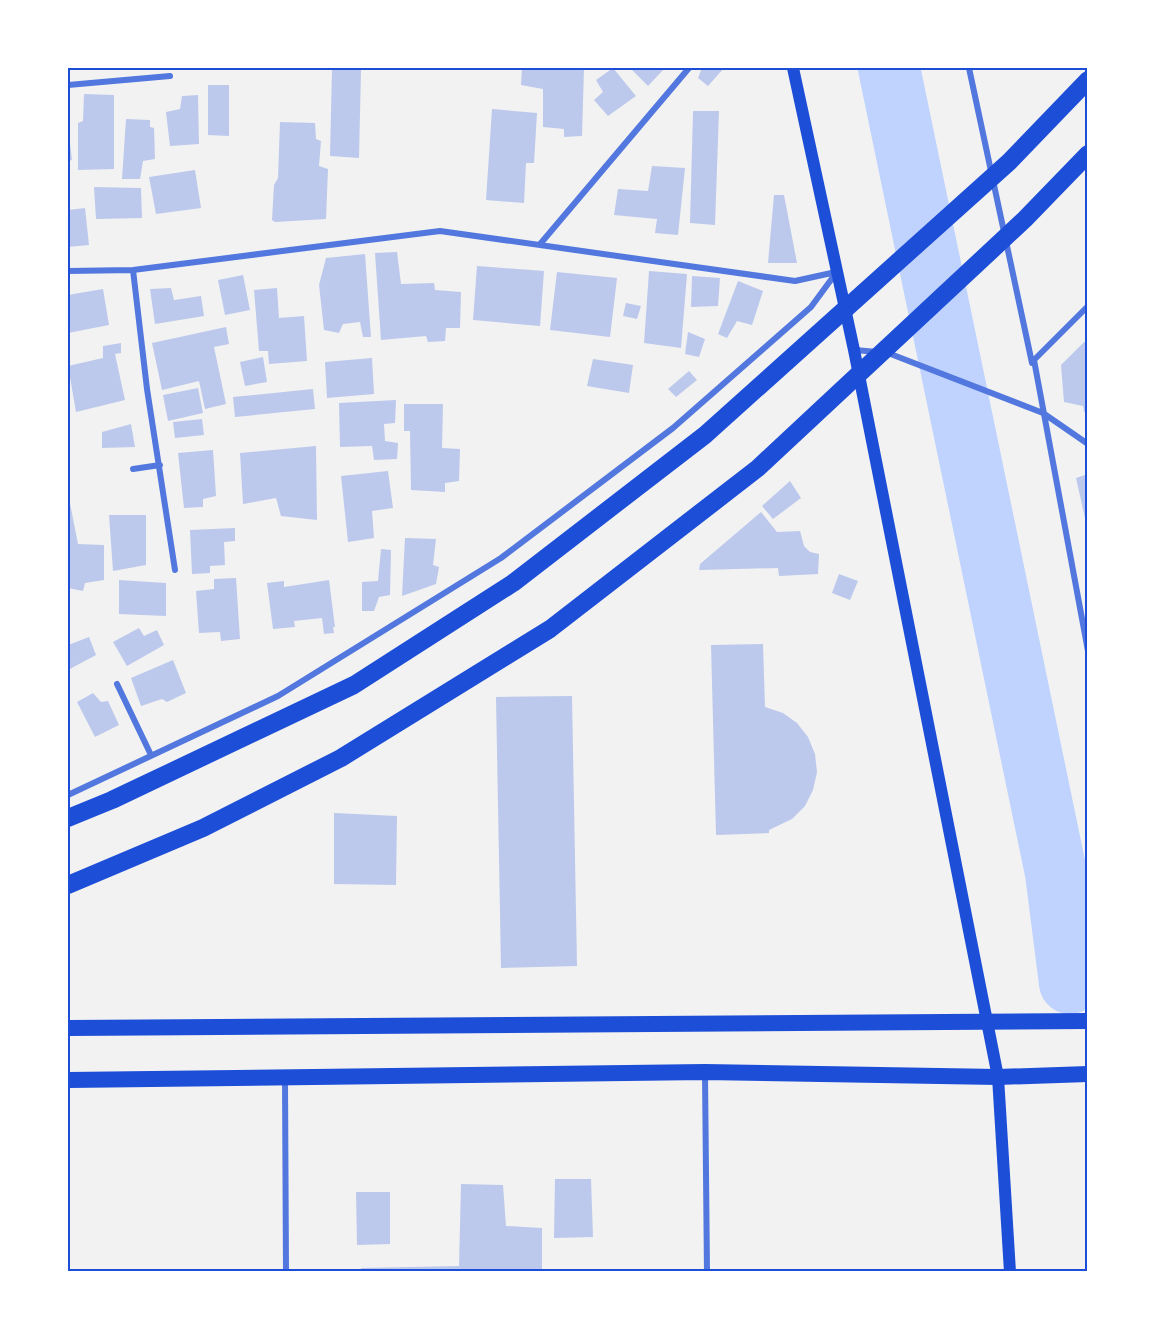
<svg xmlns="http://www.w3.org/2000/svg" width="1155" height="1339" viewBox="0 0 1155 1339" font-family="'PT Sans',sans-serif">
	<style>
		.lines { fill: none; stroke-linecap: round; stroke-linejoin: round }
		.river { stroke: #bfd3fe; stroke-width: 62 }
		.building { fill: #bdc9ec }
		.minor { stroke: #5277de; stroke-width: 6 }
		.secondary { stroke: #1d4ed8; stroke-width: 12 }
		.trunk { stroke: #1d4ed8; stroke-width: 16 }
		.motorway { stroke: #1d4ed8; stroke-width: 18 }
		.neatline { fill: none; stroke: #1d4ed8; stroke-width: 2 }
	</style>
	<rect width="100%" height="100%" fill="#f2f2f2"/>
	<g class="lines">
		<path class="river" d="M889,68l167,805 14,110"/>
	</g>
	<path class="building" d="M332,68l29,2 -2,88 -29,-2z
		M522,68h62l-2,68 -18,1v-8l-21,-2v-38l-22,-4z
		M613,68l23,28 -28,20 -14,-16 9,-8 -7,-12z
		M630,68h31l2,2 -15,16z
		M702,68h22l-16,18 -10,-8z
		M208,85h21v51l-21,-1z
		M84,94l30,1v74l-36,1v-47l5,-2z
		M198,95l1,49 -29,2 -4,-34 14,-3 2,-13z
		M492,109l45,4 -3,50h-8l-2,40 -38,-3z
		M693,111h26l-4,114 -25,-2z
		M126,119l24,1v7l4,1 1,31 -12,2 -3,18h-18z
		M280,122l35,1 1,16 5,2 -2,25 9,3 -2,50 -51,3 -3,-2 2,-35 4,-7z
		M68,126l4,34 -4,1z
		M652,166l33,2 -7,67 -23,-2 2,-14 -43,-4 4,-26 30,2z
		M195,170l6,38 -45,6 -7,-37z
		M94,187l47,1 1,30 -46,1z
		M774,195h10l13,68h-29z
		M85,208l4,37 -21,2v-37z
		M397,252l4,32 33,-1 1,7 26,2 -1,36h-14l-1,13 -17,1 -2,-6 -45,4 -6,-87z
		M365,254l6,83h-8l-3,-15 -17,2 -4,9 -15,-3 -5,-45 7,-27z
		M477,266l67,5 -4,55 -67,-6z
		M649,271l38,3 -6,74 -37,-5z
		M557,272l60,6 -7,59 -60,-7z
		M243,275l7,35 -25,5 -7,-35z
		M692,276l28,2 -2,28 -27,1z
		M738,281l25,10 -11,34 -15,-4 -10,17 -9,-4z
		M171,288l3,12 27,-4 3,20 -49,8 -5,-35z
		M277,288l2,30 25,-2 3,45 -38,3 -1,-13h-9l-5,-61z
		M103,289l6,36 -41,8v-38z
		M626,303l15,3 -4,13 -14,-3z
		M226,327l3,17 -15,3 12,57 -21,5 -6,-28 -37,9 -10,-47z
		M688,332l17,7 -6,18 -14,-3z
		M1084,342h4v71l-4,-1 -1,-6 -19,-4 -3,-37z
		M121,343v10l-6,1 10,46 -49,12 -8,-46 35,-8v-12z
		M263,357l4,25 -22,4 -5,-24z
		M372,358l2,36 -47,4 -2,-36z
		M593,359l40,6 -4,28 -42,-7z
		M689,371l8,9 -21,17 -8,-8z
		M198,388l5,25 -35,8 -5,-26z
		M313,389l2,20 -80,8 -2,-20z
		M396,400l-1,23 -11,1 1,17 13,2 -1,16 -23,1 -2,-14 -32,1 -1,-44z
		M404,404h39l-1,44 18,1 -1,32 -14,2v9l-34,-2 -1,-59h-6z
		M202,419l2,16 -29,3 -2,-16z
		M131,424l4,23 -33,1v-16z
		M316,446l1,74 -36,-4 -5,-18 -33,6 -3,-51z
		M213,450l3,46 -13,3v8l-19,1 -6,-55z
		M388,471l5,37 -21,3 2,27 -26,4 -7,-66z
		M1088,474v53h-1l-11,-49z
		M790,481l11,17 -28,21 -11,-13z
		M68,493l10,51 26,1v35l-19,3 -2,8 -15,-3z
		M761,512l16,20 23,-1 4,15 6,6 9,2 -1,20 -39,2 -1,-8 -79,2 1,-6z
		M109,515h37v50l-33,6z
		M235,528v13l-11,1 1,23 -15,1v7l-18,1 -2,-44z
		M405,538l31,1 -3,26 6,2 -3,17 -34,12z
		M381,549l10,1 -1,45 -11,2 -5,14h-12v-29l16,-1z
		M839,574l19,7 -8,19 -18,-7z
		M236,578l4,61 -19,2 -1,-9 -21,1 -3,-42 18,-2v-10z
		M119,580l47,3v33l-47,-2z
		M329,580l6,47h-2l1,6 -10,1 -2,-16 -28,3 1,6 -22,2 -6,-46 17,-2v6z
		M139,628l5,8 13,-6 7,15 -37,21 -14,-24z
		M89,637l7,18 -28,15v-27l3,1z
		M763,644l2,63 18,6 14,10 11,14 7,17 2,18 -4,18 -8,16 -13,13 -23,11v3l-53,2 -5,-190z
		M173,660l13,33 -19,9 -5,-3 -21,7 -10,-28z
		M93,693l8,9 7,-1 11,24 -24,12 -18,-35z
		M572,696l5,270 -76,2 -5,-271z
		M334,813l63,3 -1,69 -62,-1z
		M555,1179h36l2,58 -39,1z
		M461,1184l42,1 3,41 36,2v44h-181v-4l98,-2z
		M356,1192h34v52l-33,1z"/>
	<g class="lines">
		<path class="minor" d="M969,68l63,295
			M68,85l102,-9
			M541,243l148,-175
			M133,270l14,119 28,181
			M68,271l65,-1 307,-39 355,50 41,-9
			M1088,306l-54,54 54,291
			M855,350l22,2
			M888,353l155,60 45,31
			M133,469l27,-4
			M117,684l34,71
			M68,795l210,-99 223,-138 172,-130 138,-121 25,-34
			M705,1074l2,198
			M285,1080l1,192"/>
		<path class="secondary" d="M793,68l61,282 144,727 12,195"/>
		<path class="trunk" d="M68,1028l1020,-7
			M68,1080l637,-8 293,5 90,-3"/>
		<path class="motorway" d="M68,818l44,-18 242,-115 159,-102 192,-148 304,-273 79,-82
			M68,885l135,-57 138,-70 209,-129 208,-161 267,-249 63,-65"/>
	</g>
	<rect width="1155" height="1339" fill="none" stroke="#ffffff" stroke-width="138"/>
	<rect x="69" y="69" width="1017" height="1201" class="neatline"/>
</svg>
